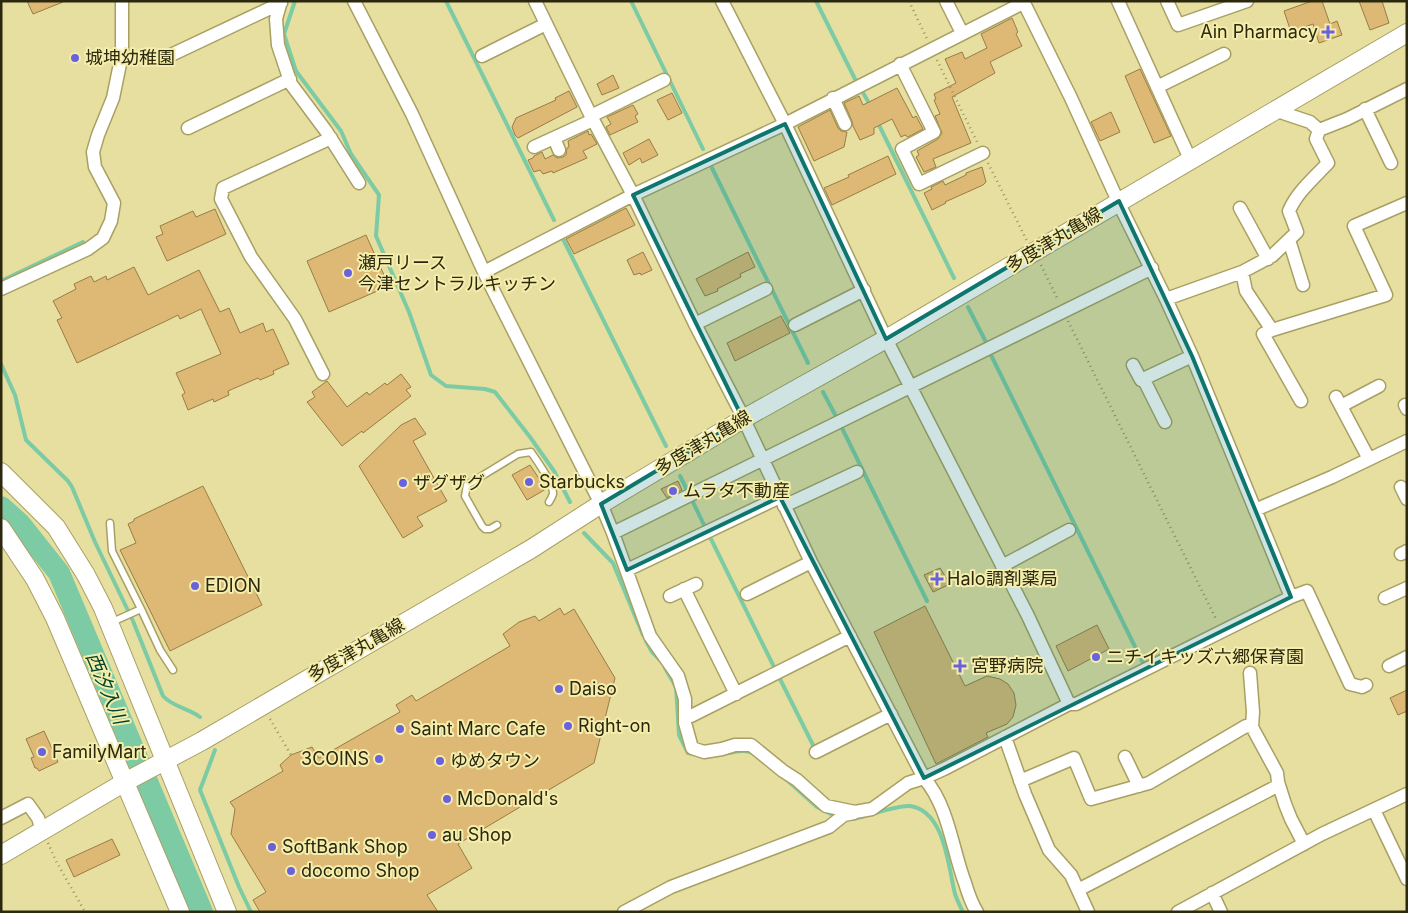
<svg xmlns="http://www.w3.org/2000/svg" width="1408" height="913" viewBox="0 0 1408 913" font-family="Inter,'Noto Sans JP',sans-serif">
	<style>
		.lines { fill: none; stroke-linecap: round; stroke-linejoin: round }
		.stream { stroke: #7dcba5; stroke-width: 4 }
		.river { stroke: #7dcba5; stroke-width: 22 }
		.building { fill: #deb975; stroke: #997c44 }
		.lane-casing { stroke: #a8a063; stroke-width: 9 }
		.street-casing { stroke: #a8a063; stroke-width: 15 }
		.secondary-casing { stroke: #a8a063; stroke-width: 20 }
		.path { stroke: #989263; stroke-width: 2.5; stroke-dasharray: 1 4; stroke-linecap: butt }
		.lane { stroke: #fff; stroke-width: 6 }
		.street { stroke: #fff; stroke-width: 12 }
		.secondary { stroke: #fff; stroke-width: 18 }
		.marked { fill: #0f766e; fill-opacity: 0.2; stroke: #0f766e; stroke-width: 4; stroke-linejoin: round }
		.poi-dot { fill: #6a62dc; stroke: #f4edac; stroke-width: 2 }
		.labels { text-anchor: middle; stroke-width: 4; stroke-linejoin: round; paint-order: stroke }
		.poi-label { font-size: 18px; fill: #2b280e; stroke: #f4edac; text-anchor: start }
		.street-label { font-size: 18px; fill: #2b280e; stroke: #f4edac }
		.water-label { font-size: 19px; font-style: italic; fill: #00452c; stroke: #f4edac }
	</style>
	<rect width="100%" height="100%" fill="#e7dfa0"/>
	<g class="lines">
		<path class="stream" d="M295,1l-11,33 12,37 45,60 10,23 28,41 -3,41 33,76 22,63 15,11 39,3 10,3 35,45 24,34 16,31
			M446,1l108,219
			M631,1l72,148
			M816,1l40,80
			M861,89l9,16
			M877,121l77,157
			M712,168l96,195
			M563,239l103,207
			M1,281l82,-39
			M968,307l20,39
			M990,353l155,314
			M1,364l14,31 11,45 42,41 4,6 23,55 38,79 30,75c10,11 25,12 37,21
			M823,392l15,28
			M841,426l86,175
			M680,476l9,18
			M692,500l13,27
			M584,533l29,30 30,72
			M711,539l64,130
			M646,641l6,11 8,8
			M665,668l11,19 3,48 9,18 5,1
			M779,677l34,68
			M215,750l-15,40 39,97 12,25
			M729,753c8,-2 18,-4 25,1
			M787,780l30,27 20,10
			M853,819c15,-3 44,-14 57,-13 35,5 38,60 45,88 2,6 5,12 8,18"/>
		<path class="river" d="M1,507l19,17 39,49 143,339"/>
	</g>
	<path class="building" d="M27,1h36v1l-30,12z
		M1312,1h10l8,23 7,-3 5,14 -23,8 -6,-19 -22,8 -7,-21z
		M1359,1h23l7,22 -19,7z
		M1012,18l6,14 -2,2 6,12 -32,16 5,11 -43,24 19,46 -38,16 3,8 -12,5 -8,-15 3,-2 -2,-4 21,-12 4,-6 -7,-17 5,-2 -6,-14 2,-1 -2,-5 22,-11 -11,-24 17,-7 3,7 22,-11 -6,-14z
		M1140,69l31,67 -17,7 -29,-67z
		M613,75l6,13 -17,7 -5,-11z
		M897,88l16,30 3,-2 7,13 -15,8 -3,-2 -4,2 -9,-18 -18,9v6l-14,6 -7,-14 -1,-5 -8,-18 15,-7 4,9z
		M569,91l8,16 -59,31 -3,-3 -3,-8 4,-9 40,-18 -1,-2z
		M672,93l10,20 -14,7 -11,-20z
		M633,105l5,9 -3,2 3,6 -28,13 -4,-8 5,-3 -4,-7z
		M830,110l8,18 3,3 6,1 -3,15 -30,14 -16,-34z
		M1111,112l9,20 -20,9 -9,-19z
		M588,131l1,4 2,-1 6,10 -14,7 4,7 -34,15 -1,-2 -9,3 -3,-4 -6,2 -6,-12 5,-2 1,-2 8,-4 3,7 8,-4 4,3 6,-1 3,-2 1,-7 2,-1 -1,-6z
		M649,139l9,16 -16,8 -2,-5 -11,7 -6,-12z
		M888,156l8,18 -64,31 -8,-17 25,-11 -1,-2z
		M982,167l4,15 -3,3 -38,17 1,1 -14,7 -8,-17 8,-4 -1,-2 12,-6 2,4 21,-10v-2z
		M626,208l9,17 -61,29 -8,-15z
		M215,209l11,25 -59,27 -11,-24 7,-3 -3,-8 33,-15 3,6z
		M366,235l23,51 -60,26 -22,-51z
		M643,252l9,18 -11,5 -1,-2 -6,2 -7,-15z
		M748,252l7,15 -15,7 1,3 -24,12 1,2 -13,5 -9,-17z
		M134,267l14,28 51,-25 21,42 9,-4 11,25 23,-10 3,9 7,-3 16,35 -16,7 1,3 -14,6 -2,-2 -30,13 1,4 -15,7 -1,-3 -25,11 -6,-15 3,-2 -9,-20 45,-19 -20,-45 -21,10 -2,-4 -12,6 -89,42 -20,-43 5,-2 -9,-17 23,-12 -2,-5 17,-8 3,6 12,-6 1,4z
		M781,316l9,17 -55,28 -8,-18z
		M401,374l10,13 -5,3 5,6 -48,37 -1,-2 -20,15 -35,-44 8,-5 -3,-5 15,-11 20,26 20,-15 2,3 16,-12 2,2z
		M415,418l11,16 -13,7 34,60 -30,16 6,9 -20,12 -44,-72 42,-41z
		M530,465l16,24 -19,11 -15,-25z
		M678,481l4,9 -15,8 -6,-9z
		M203,486l59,119 -92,46 -50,-101 16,-7 -8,-19 6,-3v-2z
		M940,568l10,16 -17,8 -9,-17z
		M925,606l40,80 22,-10 13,3 8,5 6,9 2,12 -3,12 -6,7 -21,9 2,4 -52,27 -62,-132z
		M560,608l4,7 10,-6 41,69 -21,85 -136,81 14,24 -45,27 11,17h-178l-7,-12 13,-8 -35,-58 4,-25 -5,-7 53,-31 -3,-6 11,-10 21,-8 7,11 81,-46 -4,-7 16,-10 4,6 94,-55 -7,-12 16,-12 16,-6 4,5z
		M1097,625l12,24 -41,22 -12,-25z
		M1407,690v21l-9,4 -8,-17z
		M44,731l14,31 -19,9 -2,-3h-2l-4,-10 3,-1 -8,-18z
		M112,839l8,16 -46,22 -8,-17z"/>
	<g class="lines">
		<defs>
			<path id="lane" d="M497,525l-7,4h-5l-3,-3 -17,-30 2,-11 51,-31 13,-2c6,9 23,32 22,42 -1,3 -2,5 -4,8
				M141,609l19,41 13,20
				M110,623l31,-14 -29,-58 -2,-28"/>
			<path id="street" d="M281,1l-5,18 2,26 13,39 35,47 33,52
				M354,1l58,113 72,158 117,232 12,29 37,103 28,40 7,23v24l7,25 12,4 18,-3 13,-4h16l32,26 14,9 29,26 29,6 17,-3 36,-26 16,-5 20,-9 125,-65h7l215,-107 16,-6 43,93 12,3 4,-2
				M535,1l56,115 42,79 62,129 44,85 72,153 113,216c25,29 28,71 41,105 3,10 6,20 12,29
				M722,1l63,123 101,215 142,277 41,88
				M946,1l16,32
				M1023,1l48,97 51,112 44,89 26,57 99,241
				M1118,1l72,158
				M1167,1l11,24 69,-24
				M171,55l110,-52
				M482,56l64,-32
				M900,64l34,68 -32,17 17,35 64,-31
				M1157,87l67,-33
				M833,98l12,26
				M1278,107l5,6 27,9 9,8
				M1365,109l26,54
				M591,116l73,-36
				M188,128l102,-49
				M554,138l5,12
				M534,147l59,-27
				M1240,208l28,51
				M1289,240l14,45
				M484,272l149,-77 152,-71 238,-121
				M1242,272l4,19 26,39 -9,4 38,67
				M1,289l87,-40 15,-11 8,-17 3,-18 -19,-36 -2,-15 5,-17 15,-37 9,-44v-53
				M1166,299l76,-27 30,-16 25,-24 -8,-21c8,-19 25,-33 39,-48l-12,-24 3,-9 28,-11 60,-30
				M695,324l71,-35
				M795,325l69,-35
				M1272,330l114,-35 -32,-69 53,-23
				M1133,365l8,15 51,-24
				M323,374l-28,-55 -44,-62 -30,-58 2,-11 108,-50
				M1143,378l22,44
				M1336,397l33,62
				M1405,405l2,4
				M1341,406l38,-20
				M1401,487l6,12
				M784,506l73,-34
				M1255,510l77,-33 75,-36
				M613,533l539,-265
				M1401,554l6,-3
				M1002,566l67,-36
				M627,570l153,-73
				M684,589l52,105
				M747,594l64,-32
				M670,596l26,-12
				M1385,598l22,-10
				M1389,666l18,-9
				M1250,673l3,39 -1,15
				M691,716l159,-80
				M1005,737l20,57 24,56 22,25 17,37
				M816,752l75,-38
				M1125,757l14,29
				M1020,781l54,-23 17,41 58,-16 97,-57 6,1 25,46 1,9 7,22 6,15 13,25
				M1374,810l33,69
				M1,818l27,-14 10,14 4,12
				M1078,890l201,-105
				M1212,893l9,19
				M624,912l47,-25 158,-60 15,-12 10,-2
				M1178,912l144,-78 85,-40"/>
			<path id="secondary" d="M1,472l55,55 30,48 17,33 124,304
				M1,528l34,51 20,39 125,294
				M1,855l124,-73 77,-41 329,-192 70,-45 142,-85 143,-80 521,-306"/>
		</defs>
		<use href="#lane" class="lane-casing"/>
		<use href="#street" class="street-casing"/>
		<use href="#secondary" class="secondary-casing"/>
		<path class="path" d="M909,1l18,38
			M937,60l40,82
			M988,163l39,78
			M1041,265l17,35
			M1068,321l149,300
			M270,719l21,36
			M48,843l8,18 29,51"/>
		<use href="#lane" class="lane"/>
		<use href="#street" class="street"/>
		<use href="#secondary" class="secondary"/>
	</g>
	<path class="marked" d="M785,124l101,215 233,-138 73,155 99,241 -367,181 -144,-281 -153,73 -26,-66 142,-85 -110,-224z"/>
	<g class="poi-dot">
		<path d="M1325.5 24.5h5v5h5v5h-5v5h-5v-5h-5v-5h5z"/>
		<circle cx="75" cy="58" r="5"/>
		<circle cx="348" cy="273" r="5"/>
		<circle cx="529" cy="482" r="5"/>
		<circle cx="403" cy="483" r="5"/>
		<circle cx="673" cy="491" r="5"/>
		<path d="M934.5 571.5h5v5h5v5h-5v5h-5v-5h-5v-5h5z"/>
		<circle cx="195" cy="586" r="5"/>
		<circle cx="1096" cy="657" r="5"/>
		<path d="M957.5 658.5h5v5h5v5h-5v5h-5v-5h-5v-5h5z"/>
		<circle cx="559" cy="689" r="5"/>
		<circle cx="568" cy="726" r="5"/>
		<circle cx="400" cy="729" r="5"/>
		<circle cx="42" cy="752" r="5"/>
		<circle cx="379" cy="759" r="5"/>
		<circle cx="440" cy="761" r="5"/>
		<circle cx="447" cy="799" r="5"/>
		<circle cx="432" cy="835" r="5"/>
		<circle cx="272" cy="847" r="5"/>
		<circle cx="291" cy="871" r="5"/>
	</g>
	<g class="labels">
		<g class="poi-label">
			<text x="1318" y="38" text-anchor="end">Ain Pharmacy</text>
			<text x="85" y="64">城坤幼稚園</text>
			<text x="358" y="269">瀬戸リース<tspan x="358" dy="21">今津セントラルキッチン</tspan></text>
			<text x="539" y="488">Starbucks</text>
			<text x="413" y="489">ザグザグ</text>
			<text x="683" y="497">ムラタ不動産</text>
			<text x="947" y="585">Halo調剤薬局</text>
			<text x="205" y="592">EDION</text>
			<text x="1106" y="663">ニチイキッズ六郷保育園</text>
			<text x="971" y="672">宮野病院</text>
			<text x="569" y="695">Daiso</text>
			<text x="578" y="732">Right-on</text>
			<text x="410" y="735">Saint Marc Cafe</text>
			<text x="52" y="758">FamilyMart</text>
			<text x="369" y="765" text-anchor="end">3COINS</text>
			<text x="450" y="767">ゆめタウン</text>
			<text x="457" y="805">McDonald's</text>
			<text x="442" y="841">au Shop</text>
			<text x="282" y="853">SoftBank Shop</text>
			<text x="301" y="877">docomo Shop</text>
		</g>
		<g class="street-label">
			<text transform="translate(1054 240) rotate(-31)" y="6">多度津丸亀線</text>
			<text transform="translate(703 443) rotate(-31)" y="6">多度津丸亀線</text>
			<text transform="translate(356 650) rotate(-30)" y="6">多度津丸亀線</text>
		</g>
		<g class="water-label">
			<text transform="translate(107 688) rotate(67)" y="7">西汐入川</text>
		</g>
	</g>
	<rect width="1408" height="913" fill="none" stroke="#2b280e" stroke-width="5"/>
</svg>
